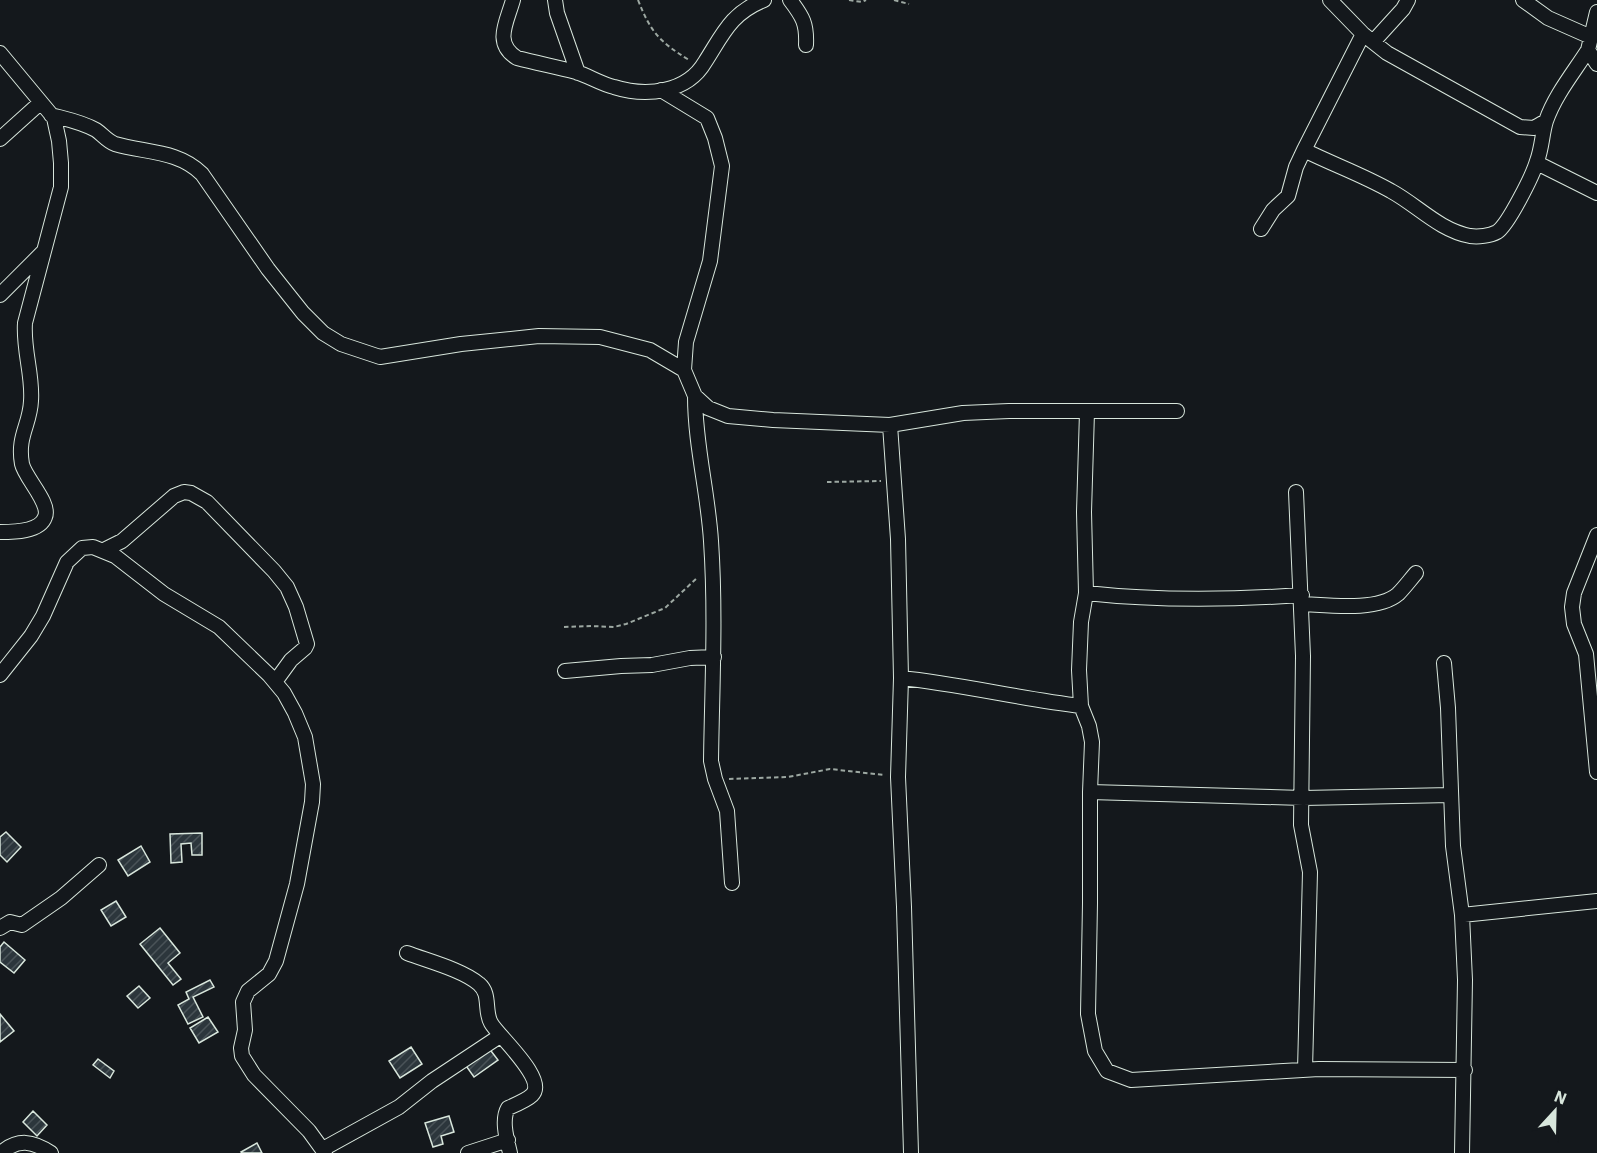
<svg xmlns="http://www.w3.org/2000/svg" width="1597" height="1153" viewBox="0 0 1597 1153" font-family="'IBM Plex Sans',sans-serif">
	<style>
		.building { fill: url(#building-hatch); stroke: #d8e6dc; stroke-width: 1.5 }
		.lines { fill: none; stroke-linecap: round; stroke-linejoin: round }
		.minor-casing { stroke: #d8e6dc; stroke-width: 16 }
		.path { stroke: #9da8a2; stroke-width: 2; stroke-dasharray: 4.5 3; stroke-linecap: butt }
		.minor { stroke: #14181c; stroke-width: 14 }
	</style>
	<defs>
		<pattern id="building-hatch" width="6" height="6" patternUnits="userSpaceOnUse" patternTransform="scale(1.5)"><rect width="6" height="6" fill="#2c363c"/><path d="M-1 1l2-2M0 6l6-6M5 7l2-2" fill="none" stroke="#4a5358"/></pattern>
	</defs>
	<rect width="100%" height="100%" fill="#14181c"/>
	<path class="building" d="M6,832l15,15 -14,15 -7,-7v-18z
		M202,833v22h-10l-1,-12 -10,1 1,18 -11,1 -1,-29z
		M141,846l9,16 -22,14 -10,-16z
		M116,901l10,16 -15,9 -10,-16z
		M160,928l20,25 -12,10 13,16 -8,6 -33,-41z
		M4,942l21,18 -11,13 -14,-11v-15z
		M210,980l4,7 -21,10 10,20 -15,7 -10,-19 11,-6 -3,-7z
		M139,986l11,12 -12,10 -11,-12z
		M0,1014l14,17 -14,11z
		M208,1017l10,15 -19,11 -9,-15z
		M411,1047l11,17 -22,14 -11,-17z
		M488,1047l10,13 -24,17 -10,-14z
		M98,1059l16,12 -4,7 -17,-13z
		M33,1111l14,14 -10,11 -14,-14z
		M449,1116l5,16 -13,4 2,8 -10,3 -8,-24z
		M257,1143l5,10h-20l-1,-1z"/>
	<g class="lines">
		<defs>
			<path id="minor" d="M513,0c-6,22 -20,43 4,58 20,5 39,9 59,14 13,4 25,12 38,15 32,10 73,6 91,-25 18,-28 26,-49 59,-62
				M555,0l2,13 21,60
				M790,0c13,17 17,24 16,45
				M1330,0l33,34 24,19 133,74 14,1 12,-7
				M1523,0l25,18 43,19
				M1597,12l-9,38 9,14
				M1373,42l30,-33 5,-9
				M0,53l54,65 5,23 2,22v24l-36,136c-2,27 8,52 6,78 -1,24 -14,35 -9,63 3,14 29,39 23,53 -5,15 -32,15 -45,15
				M661,90l46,28 8,20 7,28 -12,95 -24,81 -2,28
				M51,115c15,4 31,7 45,15 6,4 11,11 19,14 30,9 63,6 87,30l66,95 35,44 20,20 18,11 39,13 81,-13 78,-8 61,1 50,13 34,20 11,26 13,12 20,8 45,4 117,5 73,-12 46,-2h168
				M0,139l40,-36
				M1304,150c28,14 59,25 87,41 26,14 48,39 79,45 8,1 20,0 27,-4 11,-7 36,-57 40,-71 5,-13 5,-27 9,-40 9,-26 28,-49 42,-71
				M1537,163l60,30
				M1261,229l12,-19 15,-14 8,-29 8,-17 59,-116
				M0,295l43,-43
				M695,396c0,49 13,96 16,145 5,74 1,147 0,220l4,18 12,32 5,72
				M1087,412l-3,100 2,81 -5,29 -2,48 2,36 8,20 3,16 -2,50v111l-2,111 7,37 12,20 24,9 188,-11 146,1
				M890,425l8,114 3,139 -3,99 6,130 7,246
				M1296,492l7,164 -2,169 9,47 -5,198
				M1597,535l-23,58 -2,14 2,17 12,30 11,118
				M104,550l18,-9 52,-45 10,-4 7,1 16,9 67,69 13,16 9,20 11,37 -2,4 -14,12 -16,22
				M1086,593c72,8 144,7 216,2
				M1302,604c25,1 75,8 96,-10 6,-6 12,-14 18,-21
				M1444,663l4,45 5,138 9,69 3,65 -3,173
				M565,671l56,-5 31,-1 38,-7 24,-1
				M0,675l31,-39 12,-20 24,-54 15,-14 11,-1 22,9 49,38 55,33 50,48 15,18 11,20 10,24 8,47 -1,18 -15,82 -21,77 -7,13 -21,17 -5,11 2,28 -4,18 1,8 12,19 55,56 16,22
				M901,678c60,6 119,21 180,28
				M1090,792l213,6 148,-3
				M1462,915l135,-14
				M0,928l10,-6 12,3 39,-27 38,-33
				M407,953c21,8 56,17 72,31 12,10 5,27 12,39 7,13 57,56 41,72 -5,5 -17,10 -24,13 -7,12 -1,32 2,45
				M323,1149l76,-42 33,-26 68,-45
				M1,1153c17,-15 32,-12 50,0
				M468,1153l40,-13"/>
		</defs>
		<use href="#minor" class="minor-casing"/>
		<path class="path" d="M638,0c13,33 22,42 51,60
			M849,0l13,2 4,-2
			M894,0l15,4
			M827,482l54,-1
			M564,627l27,-1 23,1 12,-3 39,-16 33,-31
			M729,779l59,-2 42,-8 54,6"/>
		<use href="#minor" class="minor"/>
	</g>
	<g transform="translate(1555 1111) rotate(22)" stroke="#14181c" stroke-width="4.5" paint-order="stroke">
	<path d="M0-4.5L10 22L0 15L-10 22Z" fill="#d8e6dc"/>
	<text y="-9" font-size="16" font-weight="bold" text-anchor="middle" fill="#d8e6dc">N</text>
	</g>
</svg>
